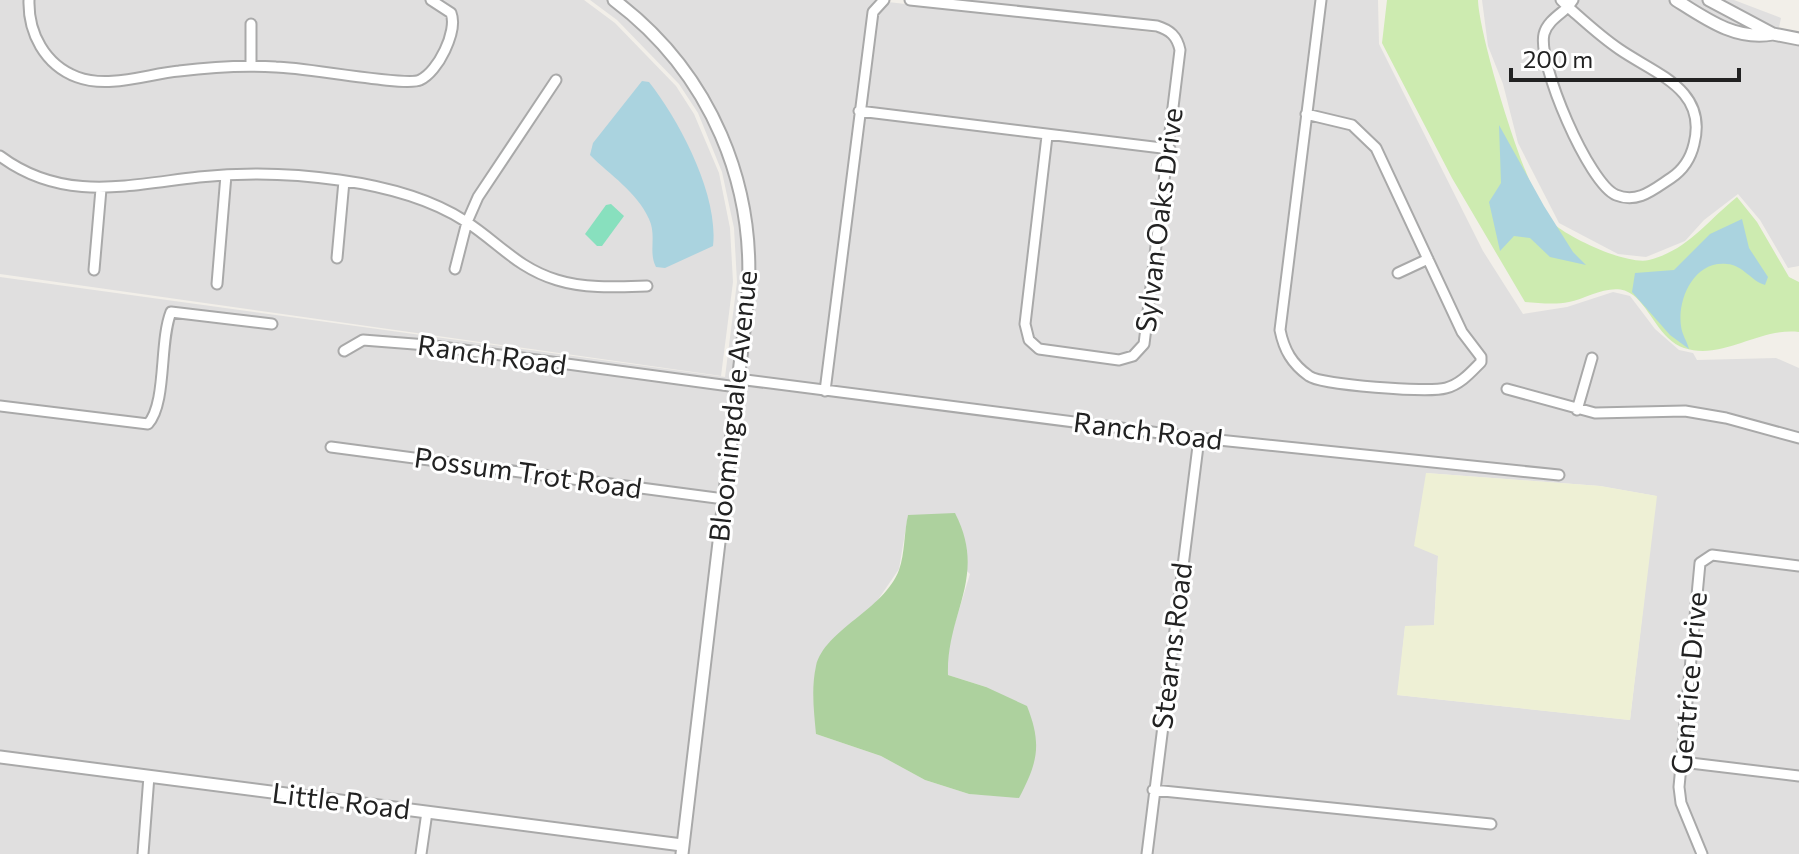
<svg xmlns="http://www.w3.org/2000/svg" width="1799" height="854" viewBox="0 0 1799 854" font-family="Commissioner,sans-serif">
	<style>
		.residential { fill: #e0dfdf; fill-rule: evenodd }
		.farmland { fill: #eef0d5 }
		.grass { fill: #cdebb0 }
		.forest { fill: #add19e }
		.pitch { fill: #88e0be }
		.water { fill: #aad3df }
		.lines { fill: none; stroke-linecap: round; stroke-linejoin: round }
		.minor-casing { stroke: #a9a9a9; stroke-width: 13 }
		.tertiary-casing { stroke: #a9a9a9; stroke-width: 15 }
		.minor { stroke: #fff; stroke-width: 9 }
		.tertiary { stroke: #fff; stroke-width: 11 }
		.labels { text-anchor: middle; stroke-width: 6; stroke-linejoin: round; paint-order: stroke }
		.street-label { font-size: 28px; fill: #222; stroke: #fff }
	</style>
	<rect width="100%" height="100%" fill="#f2efe9"/>
	<path class="residential" d="M0,0h584l31,23 61,63 18,28 25,59 11,55 3,54 -12,94 -721,-102z
		M590,0h17l43,37 40,48 35,70 16,62 3,68 -11,97 -370,-46 -13,4 -12,12 7,5 18,-13 64,5 305,41 -12,105 -392,-52 -1,7 392,53 -40,337 -679,-87v-343l148,18 9,-7 3,-10 14,-95 101,13 2,-7 -86,-14 -24,3 -6,14 -10,84 -5,11 -146,-18v-125l725,100 12,-95 -3,-54 -12,-56 -24,-59 -19,-29 -62,-64z
		M621,0h257l-10,12 -46,375 -79,-11 11,-121 -7,-58 -13,-44 -17,-38 -27,-45z
		M948,0h430l1,44 104,207 40,63 44,-7 46,-15 17,4 25,33 24,21 14,3 4,7 79,-2 23,10v194l-86,-11 -18,12 -20,224 2,17 20,50h-545l5,-60 339,34v-7l-338,-35 44,-344 361,37 1,-7 -359,-38 -374,-46 32,-272 179,24 -21,184 3,17 111,19 14,-15 25,-192 11,-103 -4,-11 -8,-11 -16,-6zM1426,473l174,13 56,10 -26,224 -232,-25 7,-68 29,-1 4,-70z
		M1482,0h252l47,18 -4,19 22,7v222l-11,2 -28,-48 -22,-26 -34,26 -19,21 -39,16 -28,-3 -59,-31 -41,-80 -15,-59 -15,-38z
		M888,2l278,32 10,16 -10,95 -302,-37 13,-94z
		M1051,141l114,11 -25,190 -9,11 -13,3 -77,-11 -8,-7 -3,-14z
		M742,383l452,58 -51,413h-457zM908,515l62,59 -23,75 1,26 38,12 33,110 -50,-3 -44,-14 -44,-24 -65,-22 13,-91 44,-36 26,-38z
		M1713,559l86,11v202l-113,-14 18,-193z
		M0,761l144,18 -6,75h-138z
		M1686,766l113,14v74h-93l-21,-52z
		M153,780l525,68 -1,6h-530z"/>
	<path class="farmland" d="M1426,473l174,13 57,10 -27,224 -233,-25 8,-69 29,-1 4,-69 -24,-10z"/>
	<path class="grass" d="M1387,0h91c1,36 50,202 76,224 17,15 73,41 95,36 39,-10 57,-38 88,-63l20,25 32,55 10,5v50c-39,-5 -77,29 -115,16 -24,-8 -33,-39 -51,-53 -18,-15 -45,3 -64,7 -14,3 -30,1 -44,0l-73,-124 -70,-135z"/>
	<path class="forest" d="M955,513c33,64 -9,100 -7,162l38,12 41,19c15,38 11,56 -8,92l-50,-4 -44,-14 -44,-24 -65,-22c-2,-22 -5,-45 0,-68 9,-37 68,-56 83,-96 6,-16 5,-38 9,-55z"/>
	<path class="pitch" d="M611,204l13,12 -22,30h-5l-12,-12 21,-29z"/>
	<path class="water" d="M642,81l7,1c30,38 70,113 64,164l-48,22 -9,-1c-8,-15 1,-31 -7,-48 -12,-27 -39,-44 -59,-64l3,-12z
		M1499,125l45,81 29,46 13,13 -36,-8 -20,-19 -16,-2 -14,15 -11,-49 12,-19z
		M1742,219l7,29 19,29 -3,8c-14,-4 -22,-20 -38,-21 -32,-4 -50,34 -46,62 1,9 6,15 8,23l-19,-14 -38,-43 3,-19 39,-3 36,-36z"/>
	<g class="lines">
		<defs>
			<path id="minor" d="M29,0c-1,33 16,65 48,77 32,12 70,-3 102,-6 32,-4 65,-6 97,-4 27,0 130,20 144,13 18,-8 38,-49 31,-67l-20,-13
				M910,0l247,26c13,4 20,10 23,24l-36,294 -11,12 -14,4 -80,-11 -10,-9 -4,-16 22,-188
				M1561,0l7,7 5,-7
				M1568,7c16,14 33,30 51,42 36,25 89,40 75,95 -3,13 -11,26 -23,34 -17,11 -33,26 -55,17 -27,-11 -79,-132 -72,-161 3,-12 15,-19 24,-27z
				M251,66v-42
				M859,111l311,38
				M1306,114l46,11 24,23 86,184 19,25v5c-10,10 -20,22 -35,26 -17,5 -125,-3 -137,-12 -17,-12 -25,-26 -29,-46l41,-330
				M0,156c63,47 128,29 199,21 47,-5 93,-4 140,3 43,6 89,17 126,41 33,21 52,47 92,59 29,9 60,7 90,6
				M337,258l7,-77
				M455,269l12,-47 11,-25 78,-117
				M94,270l7,-81
				M1398,273l30,-14
				M217,284l9,-109
				M344,351l19,-11 64,5 310,42
				M738,379l461,59 360,37
				M1507,389l88,24 90,-2 41,7 73,20
				M825,391l48,-379 11,-12
				M0,406l148,18c19,-21 11,-82 23,-112l101,12
				M1577,410l15,-52
				M331,447l393,52
				M1682,762l117,14
				M1153,790l338,34
				M143,854l6,-78
				M421,854l6,-42
				M1147,854l52,-416
				M1702,854l-21,-51 -2,-16 21,-224 12,-8 87,11"/>
			<path id="tertiary" d="M614,0c96,72 145,186 133,306l-65,548
				M1676,0c30,19 60,41 97,34
				M1709,0l64,34 26,5
				M0,757l682,88"/>
		</defs>
		<use href="#minor" class="minor-casing"/>
		<use href="#tertiary" class="tertiary-casing"/>
		<use href="#minor" class="minor"/>
		<use href="#tertiary" class="tertiary"/>
	</g>
	<g class="labels">
		<g class="street-label">
			<text transform="translate(1159 220) rotate(-83)" y="10">Sylvan Oaks Drive</text>
			<text transform="translate(492 355) rotate(8)" y="10">Ranch Road</text>
			<text transform="translate(733 406) rotate(-84)" y="10">Bloomingdale Avenue</text>
			<text transform="translate(1148 431) rotate(7)" y="10">Ranch Road</text>
			<text transform="translate(528 473) rotate(8)" y="10">Possum Trot Road</text>
			<text transform="translate(1172 646) rotate(-83)" y="10">Stearns Road</text>
			<text transform="translate(1689 683) rotate(-85)" y="10">Gentrice Drive</text>
			<text transform="translate(341 801) rotate(7)" y="10">Little Road</text>
		</g>
	</g>
	<path d="M1511 68v12h228v-12" fill="none" stroke="#222222" stroke-width="4"/>
	<text x="1523" y="68" font-size="24" fill="#222222" stroke="#ffffff" stroke-width="6" paint-order="stroke">200 m</text>
</svg>
